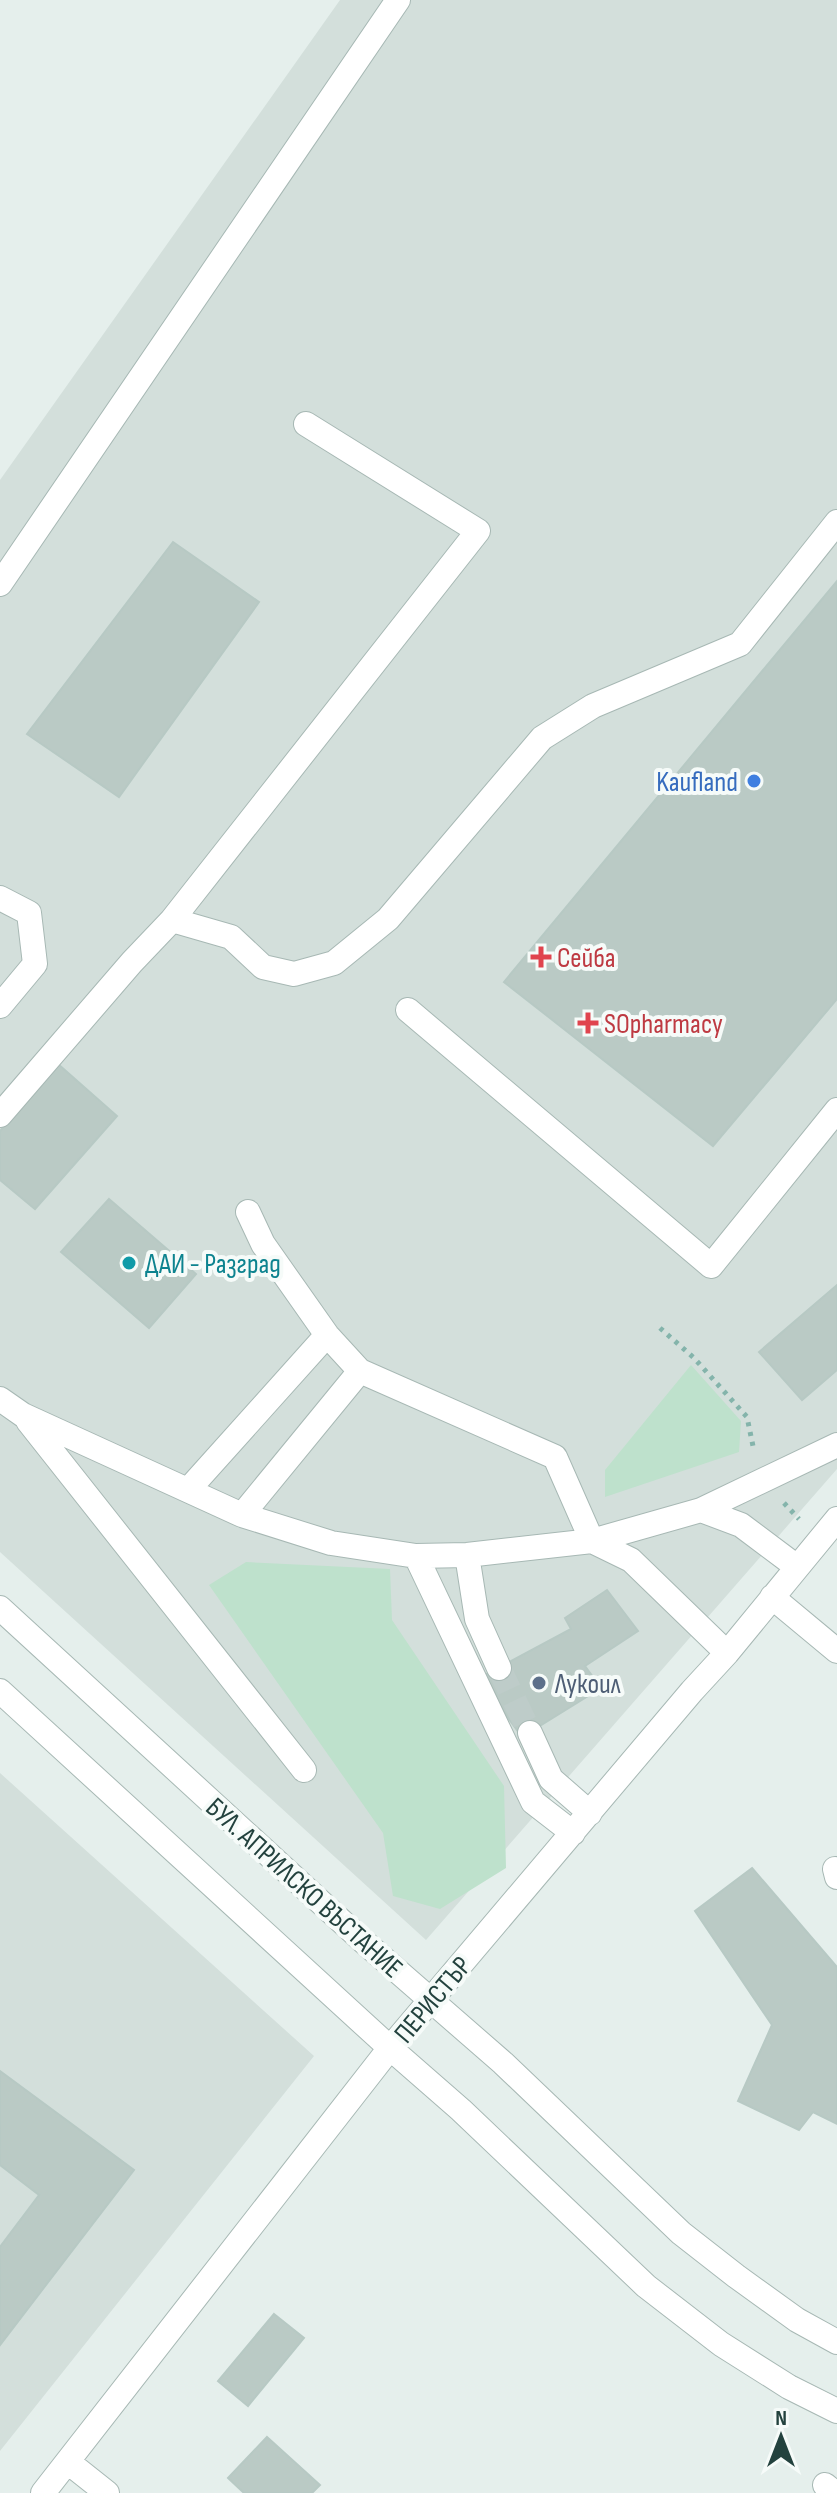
<svg xmlns="http://www.w3.org/2000/svg" width="837" height="2493" viewBox="0 0 837 2493" font-family="'Sofia Sans Condensed',sans-serif">
	<style>
		.built { fill: #d3dfdb }
		.green { fill: #bee1cc }
		.building { fill: #bacac5; stroke: #b7c9c4; stroke-width: 2 }
		.lines { fill: none; stroke-linecap: round; stroke-linejoin: round }
		.minor-tunnel { stroke: #beccc9; stroke-width: 24; stroke-dasharray: 24 12; stroke-linecap: butt }
		.minor-casing { stroke: #a7b8b4; stroke-width: 26 }
		.path { stroke: #84b4ab; stroke-width: 5; stroke-dasharray: 4 6; stroke-linecap: butt }
		.minor { stroke: #fff; stroke-width: 24 }
		.shop-dot { fill: #3f7fe0; stroke: #f6fbf9; stroke-width: 3 }
		.health-dot { fill: #e0444e; stroke: #f6fbf9; stroke-width: 3 }
		.culture-dot { fill: #0f9aa8; stroke: #f6fbf9; stroke-width: 3 }
		.service-dot { fill: #5c6f8a; stroke: #f6fbf9; stroke-width: 3 }
		.labels { text-anchor: middle; stroke-width: 8; stroke-linejoin: round; paint-order: stroke }
		.shop-label { font-size: 28px; fill: #366cbe; stroke: #f6fbf9; text-anchor: end }
		.health-label { font-size: 28px; fill: #be3a42; stroke: #f6fbf9; text-anchor: start }
		.culture-label { font-size: 28px; fill: #0d838f; stroke: #f6fbf9; text-anchor: start }
		.service-label { font-size: 28px; fill: #4e5e75; stroke: #f6fbf9; text-anchor: start }
		.street-label { font-size: 28px; fill: #23423e; stroke: #f6fbf9 }
	</style>
	<rect width="100%" height="100%" fill="#e5efec"/>
	<path class="built" d="M340,0h497v1469l-411,471 -426,-388v-1072z
		M0,1773l314,283 -314,395z"/>
	<path class="green" d="M691,1365l50,56 -2,31 -134,45v-27z
		M246,1562l144,7 2,51 112,166 2,82 -66,41 -47,-13 -10,-63 -174,-248z"/>
	<path class="building" d="M173,542l86,60 -140,195 -92,-63z
		M837,581v418l-124,147 -209,-164z
		M58,1064l59,52 -82,93 -35,-29v-49z
		M109,1199l87,75 -47,54 -88,-76z
		M837,1285v85l-35,30 -43,-48z
		M607,1590l31,41 -53,35 16,22 -79,49 -43,-59 92,-49 -6,-11z
		M752,1868l85,99v157l-24,-12 -14,18 -61,-29 34,-76 -77,-114z
		M0,2071l134,99 -134,175v-98l39,-52 -39,-30z
		M274,2314l30,24 -56,68 -30,-25z
		M267,2437l53,48 -8,8h-68l-16,-15z"/>
	<g class="lines">
		<path class="minor-tunnel" d="M499,1668l31,65"/>
		<defs>
			<path id="minor" d="M0,584l398,-584
				M0,898l29,15 6,51 -35,42
				M172,920l306,-389 -172,-107
				M408,1010l303,256 126,-156
				M0,1115l132,-153 40,-42 59,17 32,30 31,7 40,-11 54,-44 154,-181 51,-32 147,-62 97,-122
				M248,1212l15,32 64,91 33,36 195,86 37,84 39,19 96,93
				M0,1399l23,16 219,100 89,28 85,13 51,-1 125,-14 109,-31 136,-65
				M28,1421l276,349
				M188,1490l139,-155
				M701,1510l40,15 56,42
				M242,1515l118,-144
				M467,1555l10,64 22,49
				M416,1556l117,246 40,31
				M772,1597l65,54
				M0,1608l363,333 140,122 178,170 55,43 61,44 40,22
				M0,1691l390,357 71,62 185,176 75,58 68,43 48,24
				M530,1733l21,46 39,34
				M835,1869l2,8
				M68,2462l39,31
				M825,2485l10,8
				M43,2493l347,-445 302,-357 35,-38 110,-134"/>
		</defs>
		<use href="#minor" class="minor-casing"/>
		<path class="path" d="M660,1328l34,30 53,59 7,34
			M784,1503l15,16"/>
		<use href="#minor" class="minor"/>
	</g>
	<circle class="shop-dot" cx="754" cy="781" r="8"/>
	<g class="health-dot">
		<path d="M537 945h8v8h8v8h-8v8h-8v-8h-8v-8h8z"/>
		<path d="M584 1011h8v8h8v8h-8v8h-8v-8h-8v-8h8z"/>
	</g>
	<circle class="culture-dot" cx="129" cy="1263" r="8"/>
	<circle class="service-dot" cx="539" cy="1683" r="8"/>
	<g class="labels">
		<g class="shop-label">
			<text x="738" y="791">Kaufland</text>
		</g>
		<g class="health-label">
			<text x="557" y="967">Сейба</text>
			<text x="604" y="1033">SOpharmacy</text>
		</g>
		<g class="culture-label">
			<text x="145" y="1273">ДАИ - Разград</text>
		</g>
		<g class="service-label">
			<text x="555" y="1693">Лукоил</text>
		</g>
		<g class="street-label">
			<text transform="translate(305 1887) rotate(42)" y="10">БУЛ. АПРИЛСКО ВЪСТАНИЕ</text>
			<text transform="translate(432 1999) rotate(-50)" y="10">ПЕРИСТЪР</text>
		</g>
	</g>
	<g transform="translate(781 2437)" stroke="#f6fbf9" stroke-width="6" paint-order="stroke">
	<path d="M0-6L14 30L0 20L-14 30Z" fill="#23423e"/>
	<text y="-12" font-size="22" font-weight="bold" text-anchor="middle" fill="#23423e">N</text>
	</g>
</svg>
